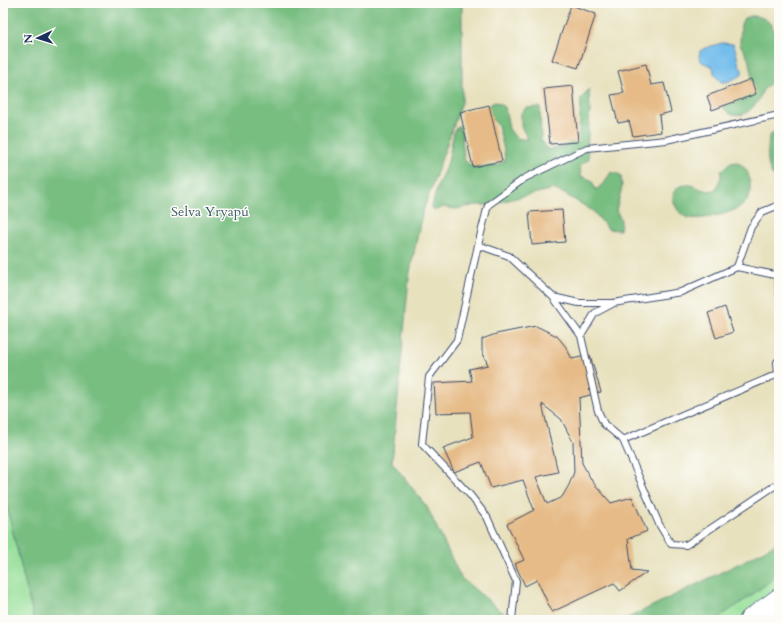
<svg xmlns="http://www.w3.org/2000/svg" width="782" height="623" viewBox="0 0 782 623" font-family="Cardo,serif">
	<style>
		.green { fill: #96df99; stroke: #58877c }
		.forest { fill: #78be81; stroke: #4a7670 }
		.water { fill: #73beec; stroke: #4776a5 }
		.building { fill: #e6bb87; fill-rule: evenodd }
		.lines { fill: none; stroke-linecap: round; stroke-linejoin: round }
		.service-casing { stroke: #3a4a6c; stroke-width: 8 }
		.trunk-casing { stroke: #3a4a6c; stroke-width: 22 }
		.service { stroke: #fff; stroke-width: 6 }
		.trunk { stroke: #fff; stroke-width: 21 }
		.labels { text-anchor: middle; stroke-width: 3; stroke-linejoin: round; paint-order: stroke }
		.park-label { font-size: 14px; fill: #3a5b6d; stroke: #fdfcf7 }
	</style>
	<rect width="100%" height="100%" fill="#fdfcf7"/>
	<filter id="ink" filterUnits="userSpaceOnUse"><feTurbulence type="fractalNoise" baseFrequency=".025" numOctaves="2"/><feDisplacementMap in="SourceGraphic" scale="8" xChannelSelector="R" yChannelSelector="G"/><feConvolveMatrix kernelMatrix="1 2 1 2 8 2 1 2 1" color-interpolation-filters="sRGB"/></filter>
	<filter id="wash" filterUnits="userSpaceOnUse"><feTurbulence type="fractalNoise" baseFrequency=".012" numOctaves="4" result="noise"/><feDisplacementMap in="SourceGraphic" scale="16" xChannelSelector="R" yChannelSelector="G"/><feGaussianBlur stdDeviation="0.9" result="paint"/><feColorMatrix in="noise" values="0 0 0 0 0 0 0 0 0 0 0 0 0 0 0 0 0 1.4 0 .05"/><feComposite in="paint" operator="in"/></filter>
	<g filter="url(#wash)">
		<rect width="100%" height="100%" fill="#e7e1bd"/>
		<path class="green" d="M3,491l31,129h-31z
			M779,574v46h-64l34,-23z"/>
		<path class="forest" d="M3,3h459v99l-40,112 -13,63 -17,185 35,45 34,71 51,42h-478l-31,-129z
			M751,16c31,-2 31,43 21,65 -3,4 -6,6 -9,9 -2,3 -3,8 -5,11 -12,17 -28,21 -38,1l32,-18 -1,-13 -3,-13 -8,-14 1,-20 3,-6z
			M589,89l1,22 -3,37 2,11 -9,6 1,11 10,4 5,10 9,-8 6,-10 10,3 1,12 -6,23 5,10 -1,10 -12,-1 -15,-18 -30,-18 -10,-4 -65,16h-12l-21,4 -11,-2 -9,3 -5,-3 2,-1 6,-21 10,-23 6,-31 5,-6 3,11 2,24 9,7 21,-1 11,-5 -1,-11 -6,-25 -8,-8 -1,-12 6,-3 10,5 4,22 7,9 12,2 -7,-14v-13l5,-5 14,-1 1,33 7,9c15,0 20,-4 31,-14l2,-36z
			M779,129v54c-15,-15 -11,-27 -10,-47z
			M737,162c9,5 13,13 13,22 1,8 -1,15 -6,20 -9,9 -46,18 -58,13 -11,-5 -20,-26 -5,-31 10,-4 15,2 23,4 4,2 9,0 12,-1l5,-12v-6l10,-8z
			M779,542v32l-30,23 -34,23h-91l116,-57z"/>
		<path class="water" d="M722,43l11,1c5,8 3,18 9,26v5l-15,7h-6l-7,-9 -1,-6 -11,-5 -3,-5 1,-6 5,-3z"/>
		<g id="blocks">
			<path class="building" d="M571,5l25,9 -18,54 -26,-8z
				M646,64l5,21 13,-2 7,29 -12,3 2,17 -28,4 -4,-15 -11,2 -7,-28 13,-2 -6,-22z
				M751,79l5,15 -44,16 -5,-14z
				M573,86l5,56 -28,2 -6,-55z
				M489,105l13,56 -29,6 -13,-55z
				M562,210l3,32 -33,3 -3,-33z
				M725,307l8,25 -17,6 -8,-25z
				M536,326l21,10 9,11 6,12 18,-4 11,37 -22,6 3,65 10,18 19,22 21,-6 15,34 -19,8 4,31 15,2 -27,19 -6,-8 -62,29 -15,-32 -12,6 -10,-22 9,-4 -17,-36 27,-14 -11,-30 -32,8 -10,-26 -27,10 -11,-24 30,-11 -3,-25 -34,1 -2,-30 38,-2 -3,-12 19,-4 -6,-14v-12l14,-5zM542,404l19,15 12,23 1,30 -5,13 -7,12 -15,7 -11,-27 22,-5z"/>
		</g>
	</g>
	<g filter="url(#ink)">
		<use href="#blocks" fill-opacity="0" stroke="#3a4a6c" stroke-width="1"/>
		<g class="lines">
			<defs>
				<path id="service" d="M478,245l31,11 44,41 26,6h34l68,-11 56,-25 38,8 4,-1
					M737,267l14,-40 11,-15 17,-7
					M778,274l1,19
					M553,297l28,39 17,75 6,13 19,16
					M581,336l14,-23 17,-9
					M779,360l-2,2 1,12 1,2
					M778,374l-155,66 36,84 12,20 15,1 93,-62
					M512,620l4,-39 -29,-64 -17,-22 -48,-51 7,-67 28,-37 21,-95 10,-40 37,-27 62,-30 79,-8 113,-25"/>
				<path id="trunk" d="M750,620l29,-21"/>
			</defs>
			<use href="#service" class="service-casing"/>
			<use href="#trunk" class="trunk-casing"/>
			<use href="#service" class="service"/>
			<use href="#trunk" class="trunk"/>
		</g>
	</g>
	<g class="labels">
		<g class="park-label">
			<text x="210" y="216">Selva Yryapú</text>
		</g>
	</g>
	<rect width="782" height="623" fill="none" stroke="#fdfcf7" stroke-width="16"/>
	<g transform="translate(38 38) rotate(266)" stroke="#fdfcf7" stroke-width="3" paint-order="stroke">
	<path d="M0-3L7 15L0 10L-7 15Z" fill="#1b2f5e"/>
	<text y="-6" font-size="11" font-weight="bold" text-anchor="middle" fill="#1b2f5e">N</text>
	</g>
</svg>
